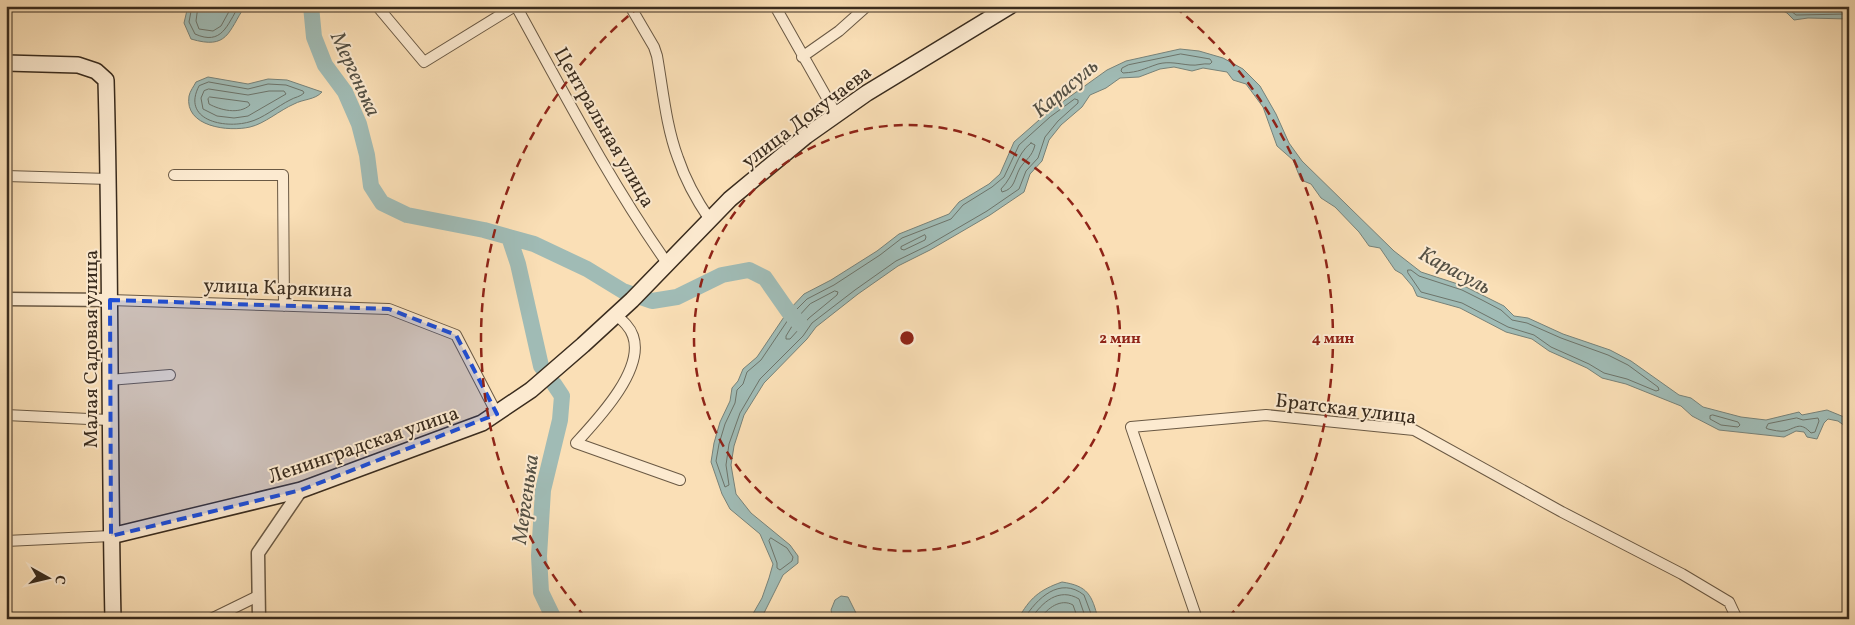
<svg xmlns="http://www.w3.org/2000/svg" width="1855" height="625" viewBox="0 0 1855 625" font-family="Vollkorn,serif">
	<style>
		.water { fill: #a0bbb5; stroke: #778279 }
		.lines { fill: none; stroke-linecap: round; stroke-linejoin: round }
		.shore { stroke: #6d746a; stroke-width: 1 }
		.river { stroke: #a0bbb5; stroke-width: 16 }
		.minor-casing { stroke: #6a5944; stroke-width: 12 }
		.tertiary-casing { stroke: #6a5944; stroke-width: 15 }
		.secondary-casing { stroke: #3a2c1e; stroke-width: 18 }
		.minor { stroke: #fcead0; stroke-width: 10 }
		.tertiary { stroke: #fcead0; stroke-width: 12 }
		.secondary { stroke: #fcead0; stroke-width: 15 }
		.marked { fill: #1d4ed8; fill-opacity: 0.2; stroke: #1d4ed8; stroke-width: 4; stroke-dasharray: 10 6; stroke-linejoin: round }
		.ring { fill: none; stroke: #8f2418; stroke-width: 2.5; stroke-dasharray: 9 6 }
		.labels { text-anchor: middle; stroke-width: 4; stroke-linejoin: round; paint-order: stroke }
		.street-label { font-size: 20px; fill: #3a2c1e; stroke: #fcead0 }
		.water-label { font-size: 21px; font-style: italic; fill: #545044; stroke: #fcead0 }
		.centre { fill: #8f2418; stroke: #fcead0; stroke-width: 2.5 }
		.ring-label { font-size: 15px; text-anchor: middle; font-weight: bold; fill: #8f2418; stroke: #fcead0; stroke-width: 4; stroke-linejoin: round; paint-order: stroke }
	</style>
	<rect width="100%" height="100%" fill="#fadfb6"/>
	<filter id="stains"><feTurbulence type="fractalNoise" baseFrequency=".004" numOctaves="4"/><feColorMatrix values="0 0 0 0 .2 0 0 0 0 .09 0 0 0 0 .02 0 0 0 .5 -.17"/></filter>
	<radialGradient id="worn" r=".72"><stop offset=".6" stop-color="#630" stop-opacity="0"/><stop offset="1" stop-color="#630" stop-opacity=".3"/></radialGradient>
	<path class="water" d="M188,6h57c-17,26 -17,44 -54,33l-7,-16z
		M1774,6h75v13l-41,-1 -14,2 -7,-7z
		M1180,49l19,2 24,7 20,11 17,17 16,28 13,29 13,18 92,90 27,21 43,14 40,20 10,10 14,2 35,16 47,16 21,11 48,34 12,3 12,9 38,10 25,3 33,-8 3,3 25,-5 22,9v10l-11,-8 -10,-2 -4,4 -7,16 -10,-2 -3,-5 -8,-1 -12,6 -65,-7 -27,-14 -11,-10 -55,-22 -24,-6 -15,-10 -38,-17 -17,-12 -26,-7 -46,-24 -43,-12 -4,-9 -11,-13 -7,-4 -15,-22 -11,-2 -10,-14 -24,-25 -14,-9 -10,-14 -10,-4 -8,-20 -16,-14 -14,-39 -17,-23 -13,-4 -6,-8 -24,-4 -11,3 -18,-4 -14,2 -21,8 -19,1 -14,10 -16,7 -8,12 -21,18 -12,15 -7,21 -12,13 -6,18 -34,23 -60,35 -32,16 -40,28 -42,33 -9,12 -43,44 -20,32 -10,31 -3,19 5,29 15,19 39,32 8,11v7l-15,12 -22,44h-11l12,-21 7,-20 4,-14 -13,-30 -30,-25 -8,-15 -11,-32 3,-19 6,-21 10,-21 2,-13 6,-7 5,-12 14,-12 31,-46 16,-17 27,-14 46,-29 22,-17 50,-20 10,-12 30,-18 11,-10 14,-32 33,-29 60,-43 19,-9z
		M208,77l40,7 20,-5 19,1 35,12c-7,8 -19,7 -28,12 -14,6 -30,20 -44,23 -21,5 -66,0 -61,-31 1,-5 5,-10 7,-14z
		M1062,582c26,4 30,13 36,37h-80c12,-21 21,-29 44,-37z
		M841,596l7,1 11,22h-26l-2,-9 4,-10z"/>
	<g class="lines">
		<path class="shore" d="M192,6l-3,16 6,12c27,12 32,-9 44,-28
			M198,6l-2,15 3,8 14,2 8,-5 11,-20
			M1785,6l11,9 53,-1
			M1797,6l2,2 50,-1
			M1181,54l29,5 2,3 -2,2c-7,-1 -13,2 -20,1 -11,-1 -21,-4 -32,-1 -15,5 -18,8 -35,9l-2,-2 1,-3 6,-3z
			M209,82l39,7 20,-5 18,1 17,6 1,2c-4,4 -9,4 -14,7 -12,6 -28,19 -41,22 -25,7 -68,-2 -50,-36z
			M209,89l39,6 21,-4h15l2,3 -38,22 -14,2 -17,-2 -14,-7 -2,-11 3,-7z
			M210,97l38,5 2,3c-11,10 -30,5 -41,-1l-1,-5z
			M1075,99l3,1v3l-20,18 -13,16 -7,21 -12,13 -7,18 -32,22 -60,35 -31,15 -41,29 -43,33 -9,13 -43,43 -20,34 -11,31 -3,21 3,20 -4,2 -9,-26 3,-17 6,-20 10,-21 2,-13 6,-6 4,-12 14,-12 31,-46 15,-15 27,-14 46,-30 22,-17 49,-19 12,-14 29,-18 12,-10 15,-32 31,-28z
			M1031,143l4,2c-3,12 -9,14 -15,23 -6,11 -5,21 -18,24l-1,-3c15,-15 14,-34 30,-46z
			M925,235l1,2 -1,3 -21,10 -3,-1v-2z
			M1408,270h3l8,6 43,14 20,10 19,10 11,10 15,3 34,15 47,17 20,10 30,22 1,3 -3,1 -29,-12 -23,-6 -15,-9 -38,-17 -17,-12 -26,-8 -46,-24 -41,-11 -13,-19z
			M835,291l3,1 -1,3 -28,23 -19,21h-4v-3l11,-18 13,-14z
			M1713,415l25,7 2,3 -2,2 -17,-2 -11,-6v-3z
			M1797,418l6,2 15,-2 1,3 -4,11 -4,1c-11,-12 -15,-5 -26,-2 -5,1 -12,-1 -17,-2l-2,-1 2,-4z
			M771,538l16,10 6,9 -1,4 -12,9 -3,-2v-5l-8,-22z
			M1024,619c13,-21 36,-43 60,-24l9,24
			M1031,619c11,-17 28,-32 48,-20l7,20
			M1040,619c7,-11 21,-21 33,-14l5,14"/>
		<path class="river" d="M311,6l3,31 11,28 20,27 14,32 8,31 4,31 11,17 25,12 77,15 50,14 53,25 36,22 29,10 25,-4 45,-22 27,-5 16,8 23,33 12,13
			M509,237l9,27 23,102 4,5
			M554,384l8,12 -2,24 -17,70 -4,66 2,36 13,27"/>
		<defs>
			<path id="minor" d="M377,6l47,56 91,-56
				M516,6c48,87 94,176 151,257
				M630,6l24,41 3,9c6,34 9,70 21,102 7,21 19,43 32,62
				M775,6l61,108
				M802,57l37,-26 28,-25
				M174,175h109l1,131
				M6,176l103,3
				M110,300l279,9 67,26 41,79
				M616,315c7,6 14,12 17,21 12,34 -36,84 -57,107l104,37
				M109,380l61,-5
				M6,415l103,5
				M6,541l105,-5
				M211,619l47,-23
				M1197,619l-66,-192 135,-12 148,15 148,82 120,62 47,28 8,17"/>
			<path id="tertiary" d="M6,299l104,1
				M259,619l-1,-66 43,-63"/>
			<path id="secondary" d="M6,63l72,2 18,6 10,9c5,180 3,359 7,539
				M111,536l190,-46 181,-67 49,-33 52,-45 49,-45 98,-101 76,-63 61,-43 143,-87"/>
		</defs>
		<use href="#minor" class="minor-casing"/>
		<use href="#tertiary" class="tertiary-casing"/>
		<use href="#secondary" class="secondary-casing"/>
		<use href="#minor" class="minor"/>
		<use href="#tertiary" class="tertiary"/>
		<use href="#secondary" class="secondary"/>
	</g>
	<path class="marked" d="M110,300l279,9 67,26 41,79 -196,76 -190,46z"/>
	<g class="ring">
		<circle cx="907" cy="338" r="213"/>
		<path d="M585 617A426 426 0 0 1 639 7M1175 7A426 426 0 0 1 1229 617"/>
	</g>
	<g class="labels">
		<g class="street-label">
			<text transform="translate(806 116) rotate(-37)" y="7">улица Докучаева</text>
			<text transform="translate(605 127) rotate(60)" y="7">Центральная улица</text>
			<text transform="translate(278 287) rotate(2)" y="7">улица Карякина</text>
			<text transform="translate(90 349) rotate(-90)" y="7">Малая Садовая улица</text>
			<text transform="translate(1346 408) rotate(7)" y="7">Братская улица</text>
			<text transform="translate(363 444) rotate(-19)" y="7">Ленинградская улица</text>
		</g>
		<g class="water-label">
			<text transform="translate(356 74) rotate(65)" y="7">Мергенька</text>
			<text transform="translate(1065 88) rotate(-40)" y="7">Карасуль</text>
			<text transform="translate(1455 270) rotate(28)" y="7">Карасуль</text>
			<text transform="translate(525 499) rotate(-82)" y="7">Мергенька</text>
		</g>
	</g>
	<circle cx="907" cy="338" r="8" class="centre"/>
	<g class="ring-label">
		<text x="1120" y="343">2 мин</text>
		<text x="1333" y="343">4 мин</text>
	</g>
	<rect width="1855" height="625" fill="none" stroke="#fadfb6" stroke-width="25"/>
	<rect x="8" y="8" width="1840" height="610" fill="none" stroke="#3a2c1e" stroke-width="2.5"/>
	<rect x="12" y="12" width="1830" height="600" fill="none" stroke="#3a2c1e"/>
	<g transform="translate(48 578) rotate(98)" stroke="#fcead0" stroke-width="4" paint-order="stroke">
	<path d="M0-4L9 19L0 12L-9 19Z" fill="#3a2c1e"/>
	<text y="-8" font-size="14" font-weight="bold" text-anchor="middle" fill="#3a2c1e">С</text>
	</g>
	<rect width="100%" height="100%" filter="url(#stains)"/>
	<rect width="100%" height="100%" fill="url(#worn)"/>
</svg>
